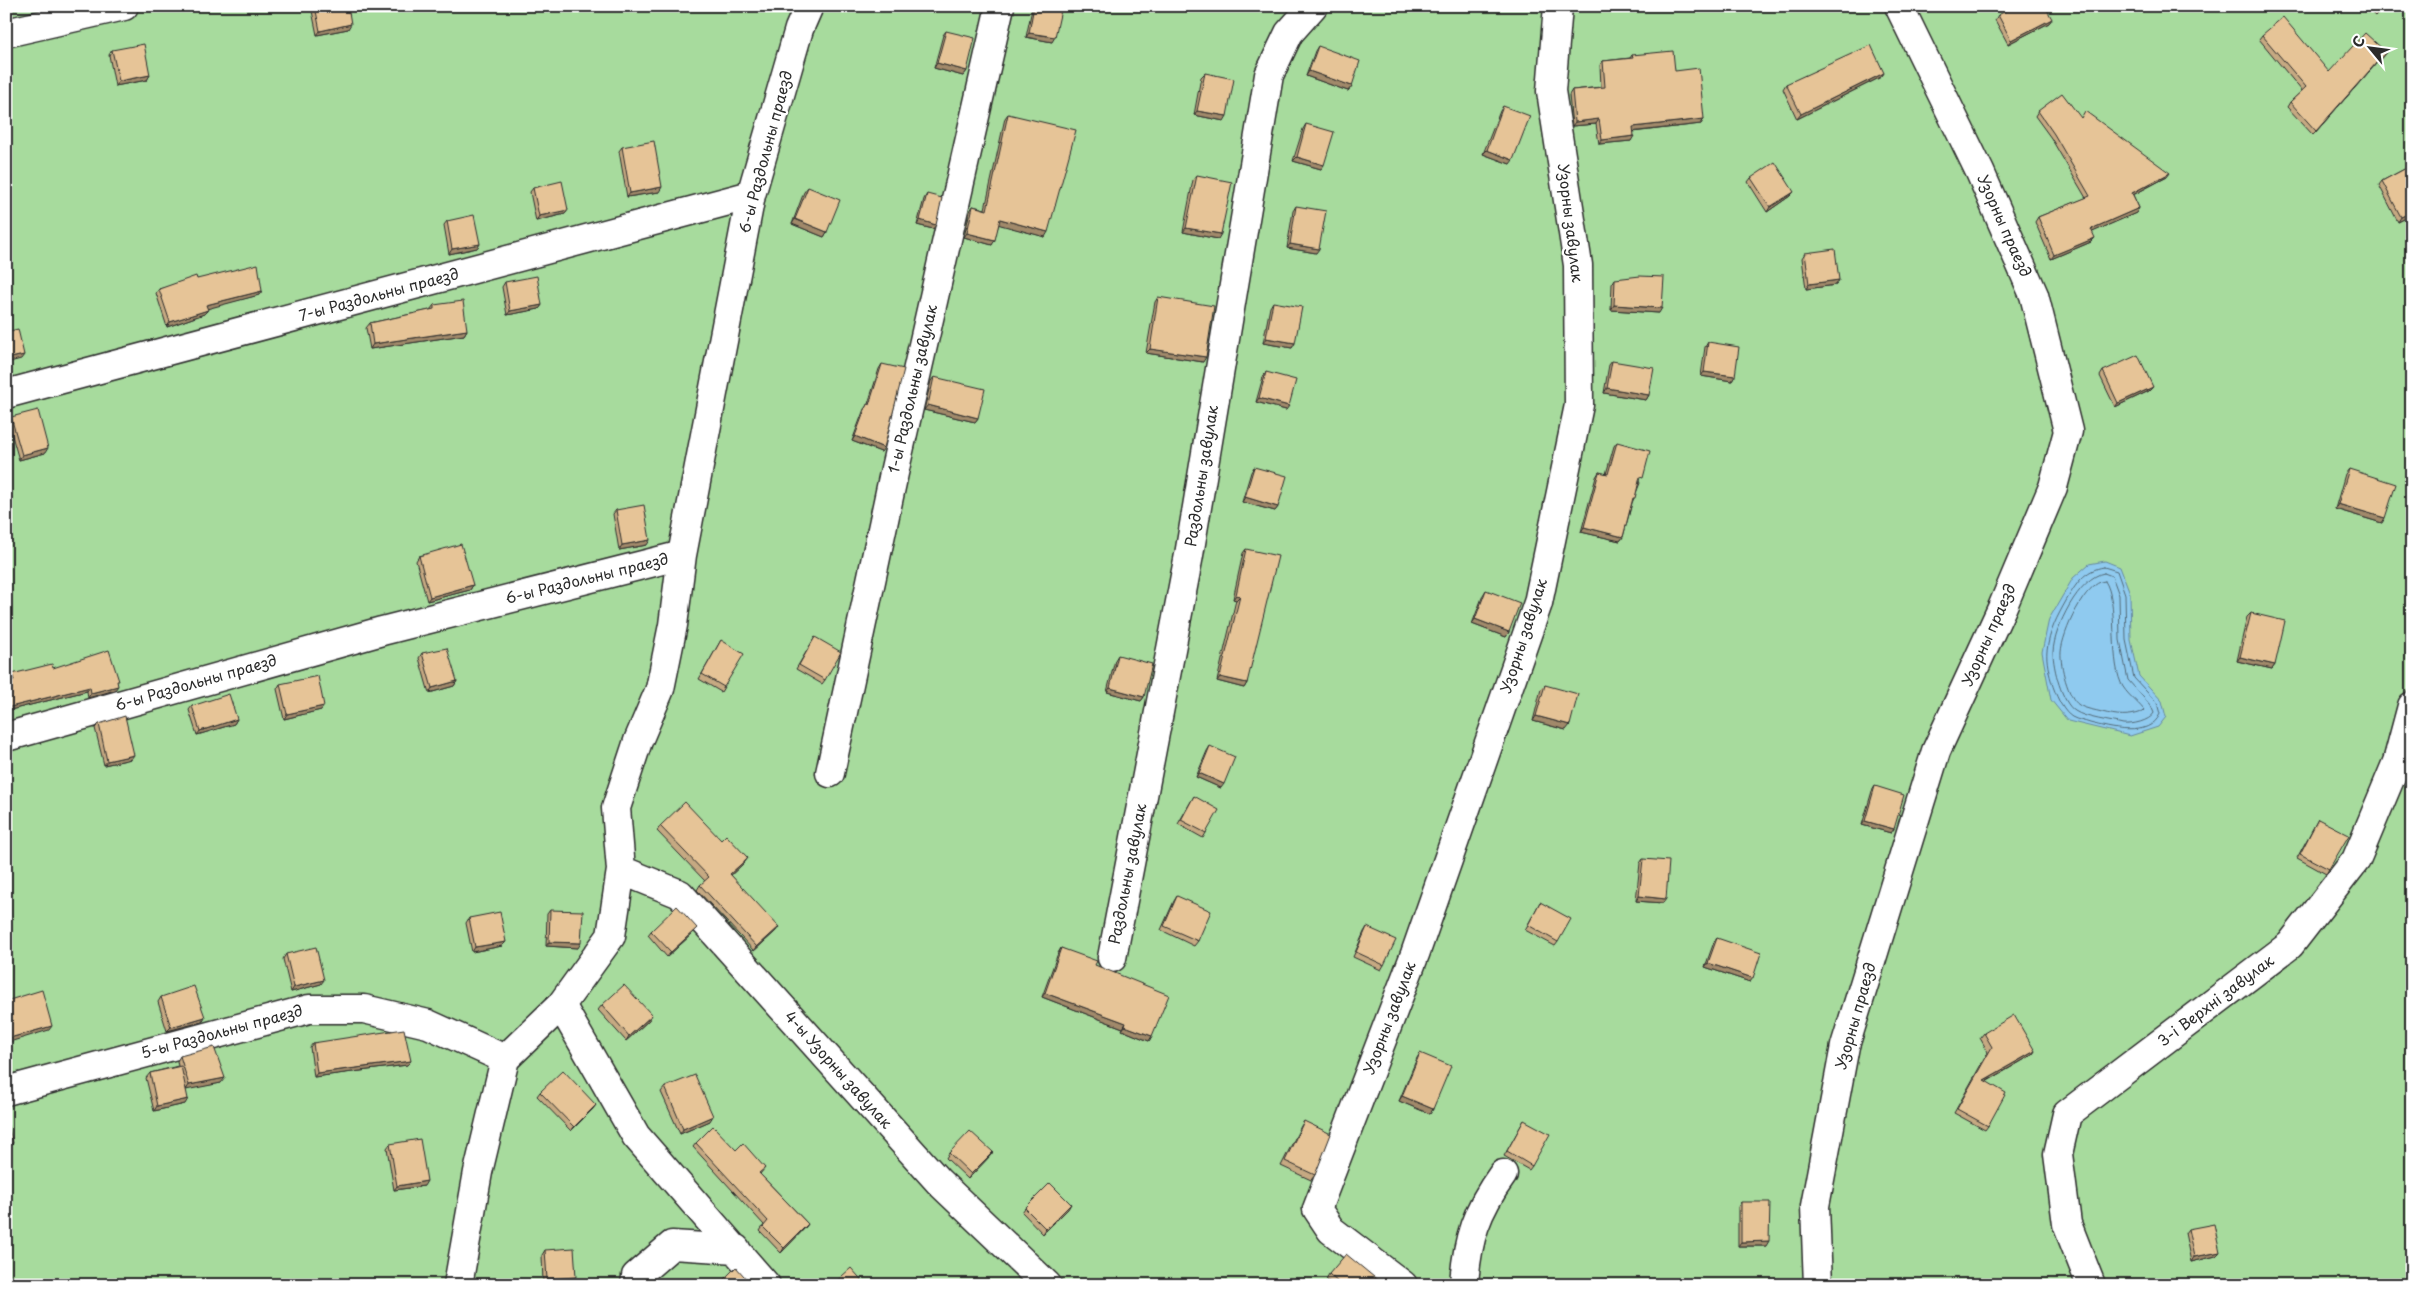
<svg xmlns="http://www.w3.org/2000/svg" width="2418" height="1291" viewBox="0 0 2418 1291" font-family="'Playpen Sans',sans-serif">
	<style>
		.green { fill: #a7db9d; stroke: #698364 }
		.water { fill: #8fcaef; stroke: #678aa1 }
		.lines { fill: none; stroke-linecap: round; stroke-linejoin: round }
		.shore { stroke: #536b79; stroke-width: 1 }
		.minor-casing { stroke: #2b2b2b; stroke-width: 31 }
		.minor { stroke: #fff; stroke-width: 28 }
		.wall { fill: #c6a982; stroke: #2b2b2b }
		.shaded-wall { fill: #a1896a; stroke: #2b2b2b }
		.building { fill: #e6c497; stroke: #2b2b2b }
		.labels { text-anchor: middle; stroke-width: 4.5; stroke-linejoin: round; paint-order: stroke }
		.street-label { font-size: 15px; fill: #2b2b2b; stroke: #fff }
	</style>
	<rect width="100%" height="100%" fill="#f8ede0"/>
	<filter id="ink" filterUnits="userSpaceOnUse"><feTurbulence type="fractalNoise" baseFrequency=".02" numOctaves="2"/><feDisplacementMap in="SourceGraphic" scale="10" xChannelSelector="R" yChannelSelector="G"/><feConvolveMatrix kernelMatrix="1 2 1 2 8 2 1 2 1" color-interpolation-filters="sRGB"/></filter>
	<g filter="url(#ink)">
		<path class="green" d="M6,6h2406v1279h-2406z"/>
		<path class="water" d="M2105,561l15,6 10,26 1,47 8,36 23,25 4,16 -8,10 -28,9 -62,-15 -17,-21 -9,-48 7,-33 24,-41 16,-14z"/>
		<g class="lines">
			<path class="shore" d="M2104,567l13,4 8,23 1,46 8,38 23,25 3,11c-11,25 -50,14 -70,9 -5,-2 -13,-3 -18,-6 -15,-9 -27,-50 -25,-66 2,-19 10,-34 19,-50 10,-17 18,-31 38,-34z
				M2104,573l8,3 7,19 1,45 8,40 23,26 3,7c-4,8 -22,12 -31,11 -12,-3 -38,-6 -48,-13 -13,-8 -22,-43 -22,-59 1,-24 26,-75 51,-79z
				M2105,581c14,21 4,74 16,102 5,11 16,18 23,27l-2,2c-14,5 -25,4 -40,0 -7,-2 -17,-3 -23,-7 -11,-7 -19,-40 -18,-53 1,-18 24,-71 44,-71z"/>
			<defs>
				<path id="minor" d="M6,33l118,-27
					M6,394l745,-199
					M6,737l376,-106 300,-76 69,-360 48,-166 10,-23
					M830,773l64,-300 106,-467
					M621,870l59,24 259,288 108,103
					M1112,958l77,-403 80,-480 20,-42 24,-27
					M561,1005l75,131 130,149
					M505,1059l56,-54 50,-69 10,-66 -5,-62 22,-67 22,-52 13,-64 9,-70
					M6,1091l303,-82h55l64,15 77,35
					M458,1285l20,-113 27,-113
					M635,1285l1,-9 36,-31 64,4
					M1403,1285l-72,-55 -14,-21 98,-255 123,-351 41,-198 -1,-140 -27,-174 7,-85
					M1464,1285c3,-46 12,-74 39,-111
					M1818,1285l-3,-79 30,-160 91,-295 66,-143 51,-121 15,-56 -34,-136 -54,-123 -81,-166
					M2091,1285l-24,-61 -9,-70 9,-40 223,-169 66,-85 41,-98 15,-56"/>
			</defs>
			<use href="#minor" class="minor-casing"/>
			<use href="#minor" class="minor"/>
		</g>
		<path class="wall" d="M311,6h37v23l-31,6z
			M1034,6h8l10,36 -26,-5 6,-28z
			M1270,6h10l-4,5z
			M2364,6h20l-9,10z
			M1998,15l54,4 -3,4 -41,21 -13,-24z
			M946,31l21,40 -4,5 -29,-8 9,-33z
			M2262,35l67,37 54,-16 -70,79 -26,-28 3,-5 12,-11 -43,-52z
			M1318,46l34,40 -4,5 -42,-15 9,-25z
			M112,50l38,25 -3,5 -32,6 -6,-31z
			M1632,55l43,16 29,48 -3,5 -68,8 -2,9 -32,3 -3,-20 -24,2 -3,-31 3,-5 29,-3 -1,-22 3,-4 27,-3z
			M1205,73l19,48 -30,-6 7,-38z
			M1884,73l-3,4 -84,42 -14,-30 3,-5z
			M1503,106l7,58 -27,-10 17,-43z
			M2038,111l43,7 86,59 -34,18 6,13 -3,5 -44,19 -1,10 -40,17 -16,-37 3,-5 48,-19 -35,-60 -16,-22z
			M1008,114l37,123 -46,-13 -7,21 -28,-8 6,-26 3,-5 12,3 20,-91z
			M1306,124l15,45 -28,-8 10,-32z
			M622,147l37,45 -32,5 -8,-46z
			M2412,165v50l-14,7 -19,-37 3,-4z
			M1197,175l21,64 -35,-7 10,-52z
			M1751,178l43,14 -4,4 -23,16 -19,-30z
			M808,187l19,45 -3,5 -32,-13 12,-32z
			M533,188l35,22 -3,4 -29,7 -6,-29z
			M927,194l6,35 -16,-4 7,-26z
			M1296,206l20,47 -29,-5 6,-37z
			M447,221l33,23 -3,4 -28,6 -5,-29z
			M1805,253l34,27 -3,5 -30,4 -4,-31z
			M197,279l65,12 -3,4 -52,13 -3,6 -37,13 -11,-34 3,-4z
			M1615,279l44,34 -48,-3 1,-26z
			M505,282l37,23 -3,4 -32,6 -5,-28z
			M1158,297l45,65 -57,-9 9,-51z
			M1273,302l22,41 -3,5 -29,-5 7,-36z
			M434,305l33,25 -3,5 -94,14 -4,-21 4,-5 60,-13z
			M1708,342l27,34 -3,5 -31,-5 4,-29z
			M1612,361l37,34 -3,5 -42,-7 5,-28z
			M882,364l-1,88 -29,-11 12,-32 4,-5 11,-35z
			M2103,371l50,16 -4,4 -34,16 -15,-31z
			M1266,372l20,38 -30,-8 7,-25z
			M934,377l44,41 -3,4 -51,-12 7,-29z
			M11,417l34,36 -26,7 -11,-38z
			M1617,442l23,41 -8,20 -9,34 -3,4 -39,-9 15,-55 3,-5 7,2 8,-28z
			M1254,467l24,40 -3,4 -33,-9 9,-30z
			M2349,469l33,54 -47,-14 10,-35z
			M616,510l31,35 -28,5 -6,-36z
			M1246,549l1,134 -3,5 -27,-7 19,-81 -3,-1 10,-46z
			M419,556l54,29 -3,5 -43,11 -11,-40z
			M1486,590l23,42 -3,5 -34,-13 11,-29z
			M2251,613l24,52 -3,4 -35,-8 10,-44z
			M815,637l10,43 -3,4 -26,-15z
			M721,640l3,47 -3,5 -22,-13z
			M422,653l35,28 -3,5 -25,7 -10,-35z
			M1118,655l26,42 -3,4 -34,-9 8,-32z
			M53,668l64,15 -2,7 -27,8 -1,-7 -81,20v-29l3,-1v-2l3,-5z
			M280,684l41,26 -37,9 -7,-30z
			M1545,685l21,45 -33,-9 8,-32z
			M192,706l45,13 -3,5 -37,11 -8,-25z
			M99,724l32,35 -27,6 -9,-37z
			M1210,746l11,42 -25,-11 11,-26z
			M1875,786l16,47 -29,-8 10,-34z
			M1194,796l12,37 -3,5 -25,-14z
			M2318,819l11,50 -3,5 -29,-16z
			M660,826l61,14 24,22 -14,13 45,56 -22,20 -57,-61 3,-5 5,-4 -48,-50z
			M1643,859l20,44 -27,-2 4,-38z
			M1177,896l21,45 -4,5 -33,-16 13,-29z
			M1540,902l18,40 -3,4 -30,-16z
			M550,910l28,38 -32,-2 1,-32z
			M469,918l37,24 -4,4 -30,6 -6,-29z
			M1367,927l17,38 -3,5 -28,-13 11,-25z
			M697,928l-3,4 -27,25 -19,-22 3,-4z
			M1717,938l33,44 -45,-15 9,-25z
			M1061,948l34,17 57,71 -3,5 -27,-11 1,-2 -81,-31 16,-44z
			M286,954l35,30 -30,8 -8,-33z
			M161,997l41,25 -35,9 -9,-29z
			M602,1005l47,15 -23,21 -28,-31z
			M1984,1033l51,18 -3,4 -46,27 2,44 -3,4 -31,-17 34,-61 -8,-14z
			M313,1043l98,18 -4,4 -93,12 -4,-30z
			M1420,1053l13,56 -3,5 -31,-13 18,-43z
			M180,1056l41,27 -35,6 -1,15 -31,7 -8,-33 4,-5 28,-7 -1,-5z
			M665,1087l45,34 -30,13 -19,-42z
			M540,1092l53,17 -22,22 -34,-35z
			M1524,1120l8,46 -3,4 -25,-14z
			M1304,1121l11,54 -4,5 -30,-14 20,-40z
			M696,1143l40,7 29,18 -5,6 48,50 -3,4 -24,25 -21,-22 4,-6 -71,-78z
			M390,1144l34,42 -30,4 -7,-42z
			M993,1152l-3,4 -22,23 -22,-21 3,-5z
			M1741,1202l25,44h-28v-39z
			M1025,1208l43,1 -25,25 -21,-22z
			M2188,1229l32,23 -4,4 -25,6 -6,-29z
			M545,1250l31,27 -4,5 -29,1 -1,-28z
			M1329,1274l49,11h-45l-7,-6z"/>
		<path class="shaded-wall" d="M2052,19l-3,4 -41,21 3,-4z
			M351,24l-3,5 -31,6 3,-4z
			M1029,33l26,4 -3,5 -26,-5z
			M2386,52l-3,4 -70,79 3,-4z
			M937,63l30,8 -4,5 -29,-8z
			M1309,71l43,15 -4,5 -42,-15z
			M1884,73l-3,4 -84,42 4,-5z
			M150,75l-3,5 -32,6 4,-5z
			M1197,111l30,5 -3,5 -30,-6z
			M1599,119l-3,5 -24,2 3,-4z
			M1704,119l-3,5 -71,8 3,-5z
			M1634,136l-3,5 -32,3 3,-4z
			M1487,150l26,10 -3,4 -27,-10z
			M1297,157l27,8 -3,4 -28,-8z
			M2170,173l-3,4 -38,20 3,-4z
			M662,187l-3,5 -32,5 3,-4z
			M1794,192l-4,4 -23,16 3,-5z
			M2139,208l-3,5 -48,21 3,-5z
			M568,210l-3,4 -29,7 3,-5z
			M2412,212v3l-14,7 3,-5z
			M795,219l32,13 -3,5 -32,-13z
			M1000,219l48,13 -3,5 -48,-13z
			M920,220l16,5 -3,4 -16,-4z
			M1186,228l35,6 -3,5 -35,-7z
			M967,233l28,7 -3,5 -28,-8z
			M2095,238l-4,4 -40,17 3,-4z
			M480,244l-3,4 -28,6 3,-5z
			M1290,244l29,5 -3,4 -29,-5z
			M1839,280l-3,5 -30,4 3,-5z
			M262,291l-3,4 -56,15 3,-5z
			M542,305l-3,4 -32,6 3,-4z
			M1614,305l48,3 -3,5 -48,-3z
			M208,310l-4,4 -37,13 3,-5z
			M467,330l-3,5 -94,14 3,-5z
			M1266,338l29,5 -3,5 -29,-5z
			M1150,349l56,8 -3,5 -57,-9z
			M24,355l-3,4 -15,4v-4z
			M1704,372l31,4 -3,5 -31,-5z
			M2153,387l-4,4 -34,16 3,-4z
			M1607,388l42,7 -3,5 -42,-7z
			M1259,398l30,8 -3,4 -30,-8z
			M928,405l50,13 -3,4 -51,-12z
			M855,436l29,12 -3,4 -29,-11z
			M48,448l-3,5 -26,7 3,-5z
			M1245,497l33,10 -3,4 -33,-9z
			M2338,504l47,14 -3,5 -47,-14z
			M1584,527l39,10 -3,4 -39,-9z
			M650,540l-3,5 -28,5 3,-5z
			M473,585l-3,5 -43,11 3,-4z
			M1236,595l4,1 -4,4 -3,-1z
			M1475,619l34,13 -3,5 -34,-13z
			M2240,657l35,8 -3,4 -35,-8z
			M1220,677l27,6 -3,5 -27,-7z
			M457,681l-3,5 -25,7 3,-5z
			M118,686l-3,4 -27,8 3,-5z
			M90,687l-3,4 -81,20v-3z
			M1110,688l34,9 -3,4 -34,-9z
			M324,706l-3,4 -37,9 3,-5z
			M1536,716l34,9 -4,5 -33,-9z
			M237,719l-3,5 -37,11 3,-4z
			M134,755l-3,4 -27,6 3,-4z
			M1199,773l25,11 -3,4 -25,-11z
			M1865,821l29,8 -3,4 -29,-8z
			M748,858l-3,4 -18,17 3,-5z
			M1639,896l27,3 -3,4 -27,-2z
			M779,927l-3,4 -22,20 3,-4z
			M697,928l-3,4 -27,25 4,-5z
			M506,942l-4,4 -30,6 3,-5z
			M549,942l32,1 -3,5 -32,-2z
			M1708,963l45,15 -3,4 -45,-15z
			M324,980l-3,4 -30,8 3,-5z
			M1045,993l81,30 -3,5 -81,-31z
			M652,1015l-3,5 -23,21 3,-5z
			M205,1017l-3,5 -35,9 4,-4z
			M52,1026l-3,4 -43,13v-4z
			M1125,1026l27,10 -3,5 -27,-11z
			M2035,1051l-3,4 -52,30 4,-5z
			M411,1061l-4,4 -93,12 3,-4z
			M225,1078l-4,5 -35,7 3,-5z
			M1402,1096l31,13 -3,5 -31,-13z
			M188,1099l-3,5 -31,7 3,-5z
			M596,1105l-3,4 -22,22 3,-4z
			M713,1116l-3,5 -30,13 3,-5z
			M13,1143l-3,4 -4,1v-3z
			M993,1152l-3,4 -22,23 3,-5z
			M427,1181l-3,5 -30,4 3,-4z
			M1071,1204l-3,5 -25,25 3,-5z
			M808,1224l-3,4 -24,25 3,-5z
			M1769,1241l-3,5h-28l3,-4z
			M2220,1252l-4,4 -25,6 3,-5z
			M576,1277l-4,5 -29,1 4,-4z"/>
		<path class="building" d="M315,6h33l3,18 -31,7z
			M1034,6h8l19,4 -6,27 -26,-4z
			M2016,6h29l7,13 -41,21 -13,-25z
			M2372,6h11l-5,6z
			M2283,17l46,55 36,-39 21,19 -70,79 -26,-29 16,-15 -44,-52z
			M946,31l29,7 -8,33 -30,-8z
			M144,44l6,31 -31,6 -7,-31z
			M1871,45l13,28 -83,41 -15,-30z
			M1318,46l42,15 -8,25 -43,-15z
			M1673,51l2,20 24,-3 5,51 -71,8 1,9 -32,4 -3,-21 -24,3 -3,-32 33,-3 -2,-26 30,-3 -1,-3z
			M1205,73l29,6 -7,37 -30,-5z
			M2062,93l19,25 4,-7 85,62 -38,20 7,15 -48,21 4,9 -41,17 -16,-38 52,-21 -36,-62 -16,-23z
			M1503,106l27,10 -17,44 -26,-10z
			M1008,114l68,16 -28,102 -48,-13 -5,21 -28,-7 6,-27 14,4z
			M1306,124l28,8 -10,33 -27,-8z
			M654,141l8,46 -32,6 -8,-46z
			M1775,162l19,30 -24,15 -19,-29z
			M2412,165v47l-11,5 -19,-36z
			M1197,175l35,7 -11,52 -35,-6z
			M562,181l6,29 -29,6 -6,-28z
			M808,187l32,13 -13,32 -32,-13z
			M927,194l15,4 -6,27 -16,-5z
			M1296,206l30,5 -7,38 -29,-5z
			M474,215l6,29 -28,5 -5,-28z
			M1835,249l4,31 -30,4 -4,-31z
			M258,264l4,27 -56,14 2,5 -38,12 -11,-33 37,-13 1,3z
			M537,276l5,29 -32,6 -5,-29z
			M1640,276l24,1 -2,31 -48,-3 1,-26z
			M1158,297l56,9 -8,51 -56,-8z
			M463,301l4,29 -94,14 -3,-21 64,-14v-4z
			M1273,302l29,5 -7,36 -29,-5z
			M18,329l6,26 -18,4v-27z
			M1708,342l31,5 -4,29 -31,-4z
			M2138,355l15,32 -35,16 -15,-32z
			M1612,361l42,7 -5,27 -42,-7z
			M882,364l22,5 -20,79 -29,-12 12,-32 2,1z
			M1266,372l30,8 -7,26 -30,-8z
			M934,377l51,12 -7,29 -50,-13z
			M38,410l10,38 -26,7 -11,-38z
			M1617,442l33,9 -7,27 -3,-1 -5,21h-2l-10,39 -39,-10 15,-55 9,2z
			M1254,467l33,9 -9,31 -33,-10z
			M2349,469l47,15 -11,34 -47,-14z
			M644,505l6,35 -28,5 -6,-35z
			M461,544l12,41 -43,12 -11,-41z
			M1246,549l32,7 -31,127 -27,-6 20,-81 -4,-1z
			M1486,590l34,13 -11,29 -34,-13z
			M2251,613l34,8 -10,44 -35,-8z
			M815,637l26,15 -16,28 -26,-15z
			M721,640l23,14 -20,33 -22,-13z
			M447,648l10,33 -25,7 -10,-35z
			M109,650l10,31h-2l1,5 -27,7 -1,-6 -84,21v-26l8,-2 -2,-6 40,-10 1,4z
			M1118,655l34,9 -8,33 -34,-9z
			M318,676l6,30 -37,8 -7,-30z
			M1545,685l33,9 -8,31 -34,-9z
			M229,694l8,25 -37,12 -8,-25z
			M125,716l9,39 -27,6 -8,-37z
			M1210,746l25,11 -11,27 -25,-11z
			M1875,786l29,9 -10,34 -29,-8z
			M1194,796l25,14 -13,23 -25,-13z
			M685,802l36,38 5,-5 22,23 -18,16 49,53 -22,20 -57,-62 9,-8 -49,-51z
			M2318,819l31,16 -20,34 -29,-15z
			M1643,859l26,2 -3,38 -27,-3z
			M1177,896l34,15 -13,30 -34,-15z
			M1540,902l31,17 -13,23 -30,-17z
			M677,906l20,22 -26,24 -20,-21z
			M550,910l33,1 -2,32 -32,-1z
			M500,912l6,30 -31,5 -6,-29z
			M1367,927l29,13 -12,25 -28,-13z
			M1717,938l44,15 -8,25 -45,-15z
			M316,947l8,33 -30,7 -8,-33z
			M1061,948l36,13 -2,4 74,30 -17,41 -27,-10 1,-3 -81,-30z
			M624,985l28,30 -23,21 -27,-31z
			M194,986l11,31 -34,10 -10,-30z
			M42,990l10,36 -46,13v-38z
			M2014,1015l21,36 -51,29 22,13 -18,33 -31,-17 35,-62 -8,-14z
			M404,1029l7,32 -94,12 -4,-30z
			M214,1047l11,31 -36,7 -9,-29z
			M1420,1053l31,13 -18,43 -31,-13z
			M181,1066l7,33 -31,7 -7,-33z
			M563,1070l33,35 -22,22 -34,-35z
			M695,1075l18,41 -30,13 -18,-42z
			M6,1119l7,24 -7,2z
			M1524,1120l26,14 -18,32 -25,-15z
			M1304,1121l27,13 -16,41 -30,-14z
			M713,1126l23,24 7,-7 22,25 -6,5 49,51 -24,24 -21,-21 5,-6 -72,-78z
			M970,1131l23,21 -22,22 -22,-21z
			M420,1139l7,42 -30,5 -7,-42z
			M1050,1183l21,21 -25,25 -21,-21z
			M1741,1202h29l-1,39 -28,1z
			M2214,1224l6,28 -26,5 -6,-28z
			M574,1248l2,29 -29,2 -2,-29z
			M1346,1254l34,28 -3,3h-36l-12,-11z
			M736,1267l16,18h-34z
			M851,1268l15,17h-34z"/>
	</g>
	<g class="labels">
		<g class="street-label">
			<text transform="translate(766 152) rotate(-75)" y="5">6-ы Раздольны праезд</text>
			<text transform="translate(1570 223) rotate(83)" y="5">Узорны завулак</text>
			<text transform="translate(2004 226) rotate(66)" y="5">Узорны праезд</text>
			<text transform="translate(379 295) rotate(-15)" y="5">7-ы Раздольны праезд</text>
			<text transform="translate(913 389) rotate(-77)" y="5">1-ы Раздольны завулак</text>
			<text transform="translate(1202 476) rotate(-81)" y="5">Раздольны завулак</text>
			<text transform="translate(587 579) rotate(-14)" y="5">6-ы Раздольны праезд</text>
			<text transform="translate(1989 635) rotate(-66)" y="5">Узорны праезд</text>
			<text transform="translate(1524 636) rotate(-72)" y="5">Узорны завулак</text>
			<text transform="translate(196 683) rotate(-16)" y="5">6-ы Раздольны праезд</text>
			<text transform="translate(1128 874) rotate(-79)" y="5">Раздольны завулак</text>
			<text transform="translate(2216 1001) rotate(-37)" y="5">3-і Верхні завулак</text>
			<text transform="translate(1856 1016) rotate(-74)" y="5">Узорны праезд</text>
			<text transform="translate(1390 1018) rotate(-69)" y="5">Узорны завулак</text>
			<text transform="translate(222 1032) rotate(-15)" y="5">5-ы Раздольны праезд</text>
			<text transform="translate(838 1070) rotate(48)" y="5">4-ы Узорны завулак</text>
		</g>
	</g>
	<rect width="2418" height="1291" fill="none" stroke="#fff" stroke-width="25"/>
	<rect x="12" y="12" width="2393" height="1266" fill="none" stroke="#2b2b2b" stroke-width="2" filter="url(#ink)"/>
	<g transform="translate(2370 48) rotate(299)" stroke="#ffffff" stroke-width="4" paint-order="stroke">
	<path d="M0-4L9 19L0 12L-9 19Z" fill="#2b2b2b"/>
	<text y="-8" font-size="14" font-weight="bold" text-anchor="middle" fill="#2b2b2b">С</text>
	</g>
</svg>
